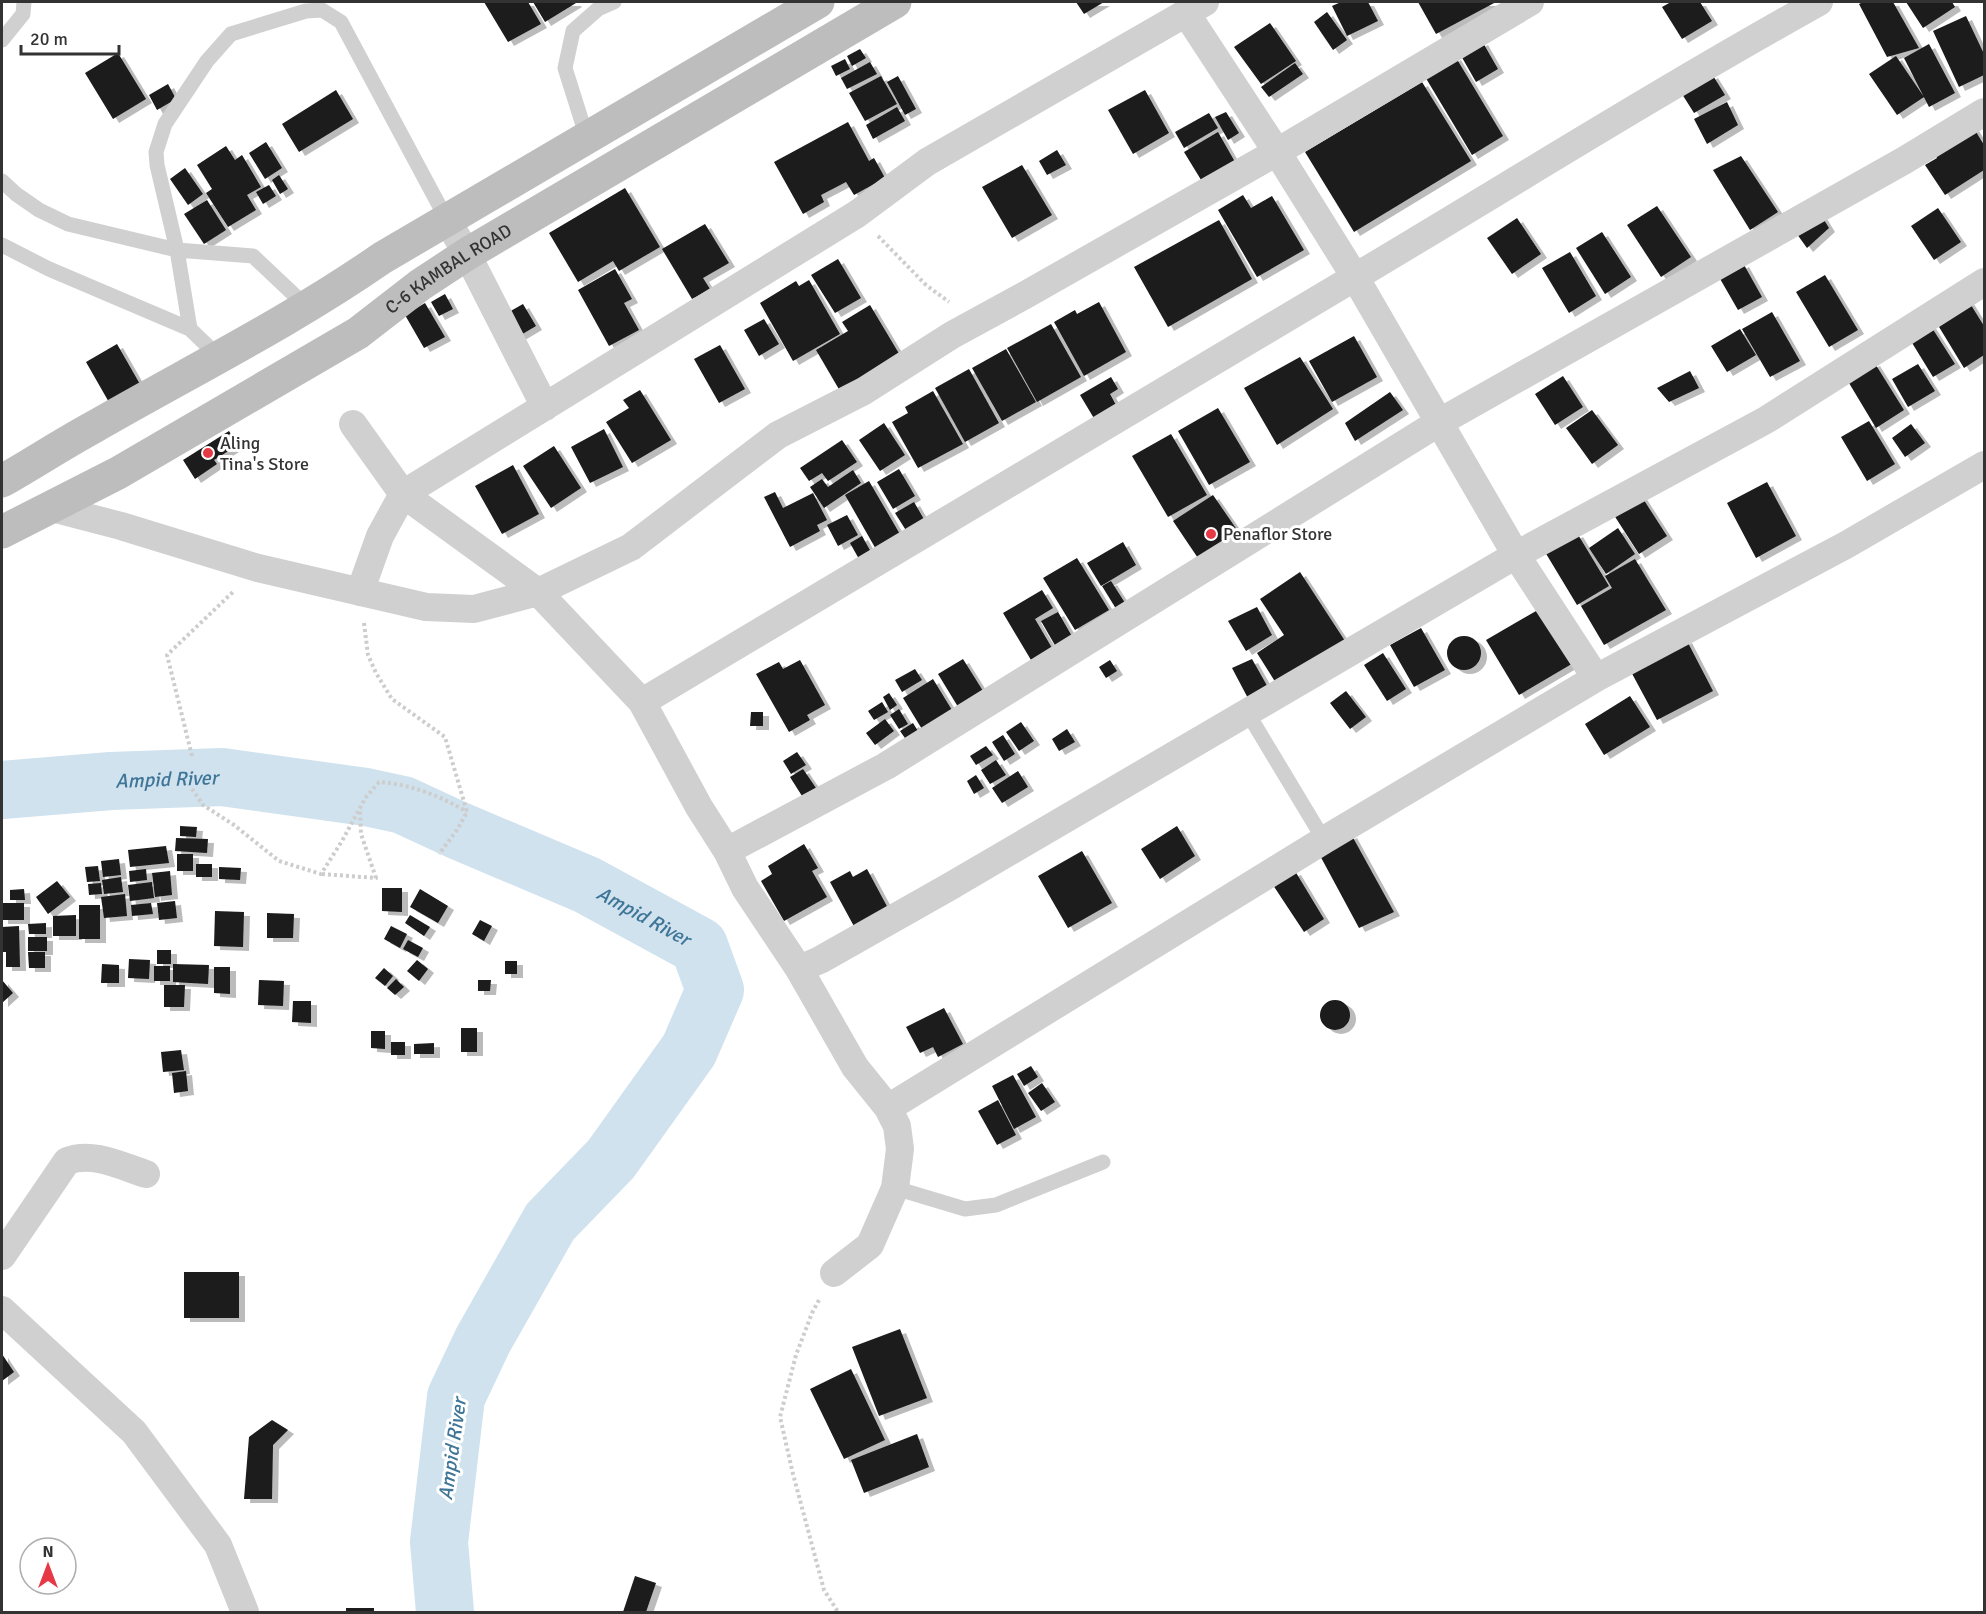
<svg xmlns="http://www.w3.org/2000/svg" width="1986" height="1614" viewBox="0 0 1986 1614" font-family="Signika,sans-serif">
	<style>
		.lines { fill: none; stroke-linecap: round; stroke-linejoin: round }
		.river { stroke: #cfe2ee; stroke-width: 58 }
		.building { fill: #1a1a1a; filter: url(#shadow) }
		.path { stroke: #cdcdcd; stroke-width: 4; stroke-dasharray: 3 3; stroke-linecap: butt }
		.service { stroke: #d0d0d0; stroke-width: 15 }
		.minor { stroke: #d0d0d0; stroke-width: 28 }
		.secondary { stroke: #bdbdbd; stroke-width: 33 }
		.poi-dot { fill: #e63946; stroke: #fff; stroke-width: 2 }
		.labels { text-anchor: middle; stroke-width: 6; stroke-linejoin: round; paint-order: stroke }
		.street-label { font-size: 18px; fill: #333; stroke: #fff }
		.poi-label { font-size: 18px; fill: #333; stroke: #fff; text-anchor: start }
		.water-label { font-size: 20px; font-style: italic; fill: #3f7597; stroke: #fff }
	</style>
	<defs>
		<filter id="shadow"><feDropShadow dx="6" dy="4" stdDeviation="0" flood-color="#0004"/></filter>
	</defs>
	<rect width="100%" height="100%" fill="#fff"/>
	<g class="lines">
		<path class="river" id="s1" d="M2,790l109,-9 111,-4 144,20 37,8 54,25 130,55 112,61 16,44 -26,60 -78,109 -61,63 -67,118 -27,57 -17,145 6,70"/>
	</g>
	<path class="building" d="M484,2h44l13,22 -33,18z
		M533,2h42l1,1 -31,19z
		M1076,2h28l-20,12z
		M1341,2h27l10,19 -31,15 -15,-30z
		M1418,2h78l-60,32z
		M1671,2h29l12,19 -30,18 -20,-32z
		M1863,2h30l26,46 -32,9 -28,-53z
		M1906,2h46l3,5 -32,21z
		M1327,12l20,28 -14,10 -19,-28z
		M1966,16l18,38v21l-25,12 -26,-56z
		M1270,23l26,38 -35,23 -27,-37z
		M1482,41l16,28 -22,13 -16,-28z
		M1929,44l26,49 -26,14 -25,-49z
		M860,49l6,9 -14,8 -5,-10z
		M118,53l28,46 -33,20 -28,-46z
		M1455,56l48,80 -31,19 -48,-80z
		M1896,56l28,41 -27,18 -28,-41z
		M845,59l5,10 -14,7 -5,-10z
		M870,62l7,12 -30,15 -6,-11z
		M1295,63l8,11 -34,23 -8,-10z
		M1712,74l13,21 -31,18 -12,-19z
		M881,76l16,28 -32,17 -16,-28z
		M898,76l18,33 -11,6 -18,-33z
		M1422,82l49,79 -117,71 -49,-80z
		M168,84l8,15 -19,11 -8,-15z
		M336,90l17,29 -54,33 -17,-28z
		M1145,90l24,43 -36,21 -25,-44z
		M1727,102l11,23 -31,19 -13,-25z
		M897,107l8,14 -32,18 -7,-14z
		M1226,112l13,21 -11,7 -13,-23z
		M1209,113l9,15 -34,20 -9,-16z
		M848,122l21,39 5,-3 11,20 -31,17 -8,-13 -25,13 3,7 -21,12 -29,-52z
		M1970,122l14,23v25l-39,25 -20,-30 12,-7 -6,-10z
		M1218,132l21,37 -33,19 -22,-36z
		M266,142l16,26 -17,11 -16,-26z
		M226,146l9,14 7,-5 19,32 -14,8 9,15 -28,17 -22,-34 6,-4 -15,-24z
		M1057,150l9,15 -19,10 -8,-14z
		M1741,156l37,56 -28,18 -37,-60z
		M1022,165l30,50 -40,23 -30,-51z
		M185,168l18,26 -15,11 -18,-26z
		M279,175l9,14 -8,5 -8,-14z
		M269,185l7,11 -13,8 -7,-12z
		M625,188l35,59 -41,24 -6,-10 -35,21 -29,-49z
		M1243,195l8,13 21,-12 32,54 -47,27 -39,-67z
		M207,200l19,30 -22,14 -20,-30z
		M1657,206l34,51 -30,20 -34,-52z
		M1938,208l23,34 -27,18 -23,-34z
		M1821,215l8,13 -22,20 -13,-18z
		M1517,218l24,36 -29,20 -25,-36z
		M1219,220l33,59 -84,48 -34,-60z
		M705,224l24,39 -26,15 7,11 -18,10 -30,-50z
		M1602,232l29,45 -26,17 -29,-46z
		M1570,252l26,44 -27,17 -27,-45z
		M838,259l23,39 -26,15 -24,-38z
		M1743,263l19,34 -24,13 -19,-33z
		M615,269l17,30 -8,4 15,27 -30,16 -31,-56z
		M1825,275l33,55 -29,17 -33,-55z
		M809,280l31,54 -47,27 -33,-58 36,-22 3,5z
		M445,294l8,15 -14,7 -8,-14z
		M1966,297l18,29v29l-20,13 -31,-51z
		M1099,302l27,50 -42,24 -30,-54 21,-12 2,4z
		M425,303l20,34 -21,11 -19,-33z
		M523,304l13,22 -22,13 -14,-22z
		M870,305l34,57 -64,29 -24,-41 32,-19 -6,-9z
		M1772,312l28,49 -30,16 -28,-48z
		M764,319l15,25 -20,12 -15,-26z
		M1927,320l28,44 -22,13 -27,-44z
		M1051,324l30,53 -44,25 -30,-54z
		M1740,329l16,26 -29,17 -16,-26z
		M1354,336l23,41 -45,25 -23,-41z
		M117,344l24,42 -31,18 -24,-42z
		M720,345l25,44 -26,14 -25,-44z
		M1006,349l30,53 -34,19 -30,-53z
		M1300,357l33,52 -56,36 -33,-57z
		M1874,362l30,48 -28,18 -30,-50z
		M1918,364l17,27 -27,16 -16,-28z
		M969,369l30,54 -34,19 -30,-54z
		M1690,371l9,17 -30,14 -12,-14z
		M1563,376l20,31 -28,18 -20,-31z
		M1111,377l7,12 -8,5 7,13 -22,13 -15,-25z
		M640,390l31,50 -39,23 -26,-41 23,-14 -6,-8z
		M933,391l30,53 -45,24 -26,-46 16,-9 -3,-6z
		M1390,392l13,18 -48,31 -10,-18z
		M1218,408l32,54 -41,23 -31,-54z
		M1592,410l26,35 -26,19 -26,-36z
		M1869,421l26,43 -28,17 -26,-44z
		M884,423l21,32 -25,16 -21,-31z
		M1911,424l14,19 -20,14 -13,-19z
		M604,429l19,38 -33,16 -19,-36z
		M229,431l9,14 -24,15 3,4 -22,15 -12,-19z
		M1171,434l36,61 -39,22 -36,-61z
		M842,440l15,22 -29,19 -6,-8 -13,8 -9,-13z
		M554,446l27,42 -30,20 -28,-42z
		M513,465l26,49 -37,20 -27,-48z
		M899,469l16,27 -22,13 -16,-27z
		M853,470l8,13 -37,25 -14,-21 12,-8 6,8z
		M869,481l32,55 -24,15 -32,-56z
		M1767,482l29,54 -40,22 -29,-55z
		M775,492l8,16 30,-15 14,27 -10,5 3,6 -30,16 -26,-50z
		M1640,494l27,42 -28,18 -27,-42z
		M1213,495l31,45 -40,27 -31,-46z
		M914,502l11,19 -18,11 -12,-19z
		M847,515l11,20 -20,11 -11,-21z
		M1618,528l17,26 -29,20 -17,-26z
		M1577,533l32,53 -32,19 -32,-53z
		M862,536l9,16 -12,7 -9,-16z
		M1123,542l13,23 -35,21 -14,-23z
		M1077,558l32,52 -34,20 -32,-52z
		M1635,559l31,51 -62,35 -23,-39 31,-18 -7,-12z
		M1300,572l47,72 -68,44 -22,-35 27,-18 -24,-36z
		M1111,581l16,25 -9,6 -16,-26z
		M1042,590l11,18 -18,11 17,29 -21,12 -28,-47z
		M1257,607l15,28 -26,16 -18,-30z
		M1543,607l32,55 -56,33 -33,-55z
		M1058,612l15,26 -17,9 -15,-26z
		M1421,628l24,42 -31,17 -24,-42z
		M1447 653a17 17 0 1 1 34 0a17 17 0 1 1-34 0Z
		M1686,639l27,52 -56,29 -28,-52z
		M1383,653l23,36 -19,12 -23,-36z
		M963,659l25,40 -25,16 -25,-41z
		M1252,659l18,32 -20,11 -18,-34z
		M800,660l25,45 -18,10 3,5 -21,12 -33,-58 23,-12 4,7z
		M1110,660l7,11 -11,7 -7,-11z
		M915,669l7,11 -20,12 -7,-12z
		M933,679l25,41 -30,19 -25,-41z
		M1346,691l20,26 -16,12 -20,-26z
		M889,693l8,12 -7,5 -7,-13z
		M1630,696l20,31 -46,28 -19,-31z
		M882,702l6,10 -14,8 -6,-9z
		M899,709l9,15 -9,5 -9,-14z
		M751,712h12v14h-13z
		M885,719l9,12 -19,14 -9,-12z
		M1021,722l13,19 -15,10 -13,-19z
		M913,723l11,18 -12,7 -12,-17z
		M1067,729l8,13 -16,9 -7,-12z
		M1003,735l12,19 -11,7 -12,-19z
		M986,746l7,9 -17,10 -6,-9z
		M797,752l9,13 -15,9 -8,-13z
		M996,760l10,15 -16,9 -9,-14z
		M803,769l13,19 -14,8 -12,-19z
		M1018,771l10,16 -26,16 -10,-15z
		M976,775l8,13 -10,6 -7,-13z
		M180,826l17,1 -1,10 -16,-1z
		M1177,826l18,30 -35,23 -19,-30z
		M1351,834l43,78 -35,16 -42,-78z
		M176,838l32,1 -1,14 -32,-2z
		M804,844l14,24 -6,3 15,26 -43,24 -23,-40 11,-7 -4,-8z
		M166,846l3,17 -39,4 -2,-17z
		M1082,851l30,52 -44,25 -30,-52z
		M177,854h16v17h-16z
		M119,859l2,16 -18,2 -2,-16z
		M196,864h16v13h-16z
		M98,866l2,15 -13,1 -2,-15z
		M219,867l22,1 -1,12 -21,-1z
		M146,869l1,11 -17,2 -1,-11z
		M867,869l23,43 -34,18 -26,-48 20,-11 3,6z
		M170,871l2,24 -17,2 -3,-24z
		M1295,871l29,48 -20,13 -33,-50z
		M121,877l2,15 -19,2 -2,-14z
		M57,881l13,16 -22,17 -12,-17z
		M152,882l2,16 -24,3 -2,-16z
		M101,883l1,11 -13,1 -1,-11z
		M382,888h20v24l-20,-1z
		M24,889l1,11h-15v-10z
		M420,889l28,17 -10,17 -28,-16z
		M125,894l2,22 -23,2 -3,-21z
		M175,901l2,17 -18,2 -2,-17z
		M2,903h22v17h-22z
		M151,903l2,11 -21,2 -1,-11z
		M79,905h21v34h-21z
		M215,911l29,1 -1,35 -29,-1z
		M267,913l27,1 -1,24h-26z
		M76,915v21h-23v-20z
		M410,915l20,12 -6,9 -19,-13z
		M480,920l12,6 -8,15 -12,-7z
		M46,923v11h-17l-1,-10z
		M19,926l1,41h-14v-15h-4v-25z
		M391,926l16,8 -7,14 -16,-9z
		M28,937h19v14h-19z
		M408,940l15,8 -5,9 -15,-8z
		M157,950h14v14h-14z
		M28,952h17v16h-16z
		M129,959l21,1 -1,19 -21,-1z
		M417,960l11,9 -9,12 -12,-10z
		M505,961h12v13h-12z
		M102,964l17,1v18h-18z
		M173,964l36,1 -1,19 -35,-2z
		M154,966h16v15h-16z
		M214,967h16v27l-16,-1z
		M384,968l9,8 -8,10 -10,-8z
		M396,979l8,8 -9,8 -8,-7z
		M2,980l11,13 -11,10z
		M259,980l25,1 -1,25 -25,-1z
		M478,980h13l-1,11h-12z
		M164,985h21l-1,22h-20z
		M1320 1015a15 15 0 1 1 30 0a15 15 0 1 1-30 0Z
		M293,1001h18v22l-19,-1z
		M944,1008l19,36 -25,13 -5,-10 -13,6 -14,-26z
		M461,1028h16v24h-16z
		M371,1031h14v18l-14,-1z
		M391,1042h14v13h-14z
		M434,1043v11h-20v-10z
		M181,1050l3,20 -21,2 -2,-20z
		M1031,1066l7,11 -14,9 -7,-12z
		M186,1071l2,20 -14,2 -2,-20z
		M1013,1075l23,42 -22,12 -22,-43z
		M1042,1083l13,19 -14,9 -13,-18z
		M998,1100l18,35 -19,10 -19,-34z
		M184,1272h55v46h-55z
		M900,1329l27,69 -48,18 -27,-69z
		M2,1354l12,18 -12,9z
		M851,1369l34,71 -41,19 -34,-70z
		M272,1420l16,10 -15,15 -1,54h-28l5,-62z
		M917,1434l12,33 -65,26 -13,-33z
		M635,1576l21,7 -10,29h-23z
		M346,1608h28v4h-28z"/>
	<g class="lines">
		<path class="path" d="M878,236l48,49 23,17
			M364,623l4,32 8,18 16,26 53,38 22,75 -10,18 -18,24
			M192,756l-25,-101 67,-64
			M192,789l11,16 31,20 45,36 42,13 21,-33 24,-44 13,-15c31,2 62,14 88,30
			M322,874l54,4 -15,-44 -1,-24
			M819,1300l-7,13 -16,42 -16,62 13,57 31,116 14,22"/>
		<path class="service" d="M2,40l21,-26 1,-12
			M587,138l-22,-70 8,-37 25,-22 16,-7
			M2,181l14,13 23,16 29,14 109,26 76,6 54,51
			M2,245l47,24 141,60 30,29
			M190,329l-13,-79 -20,-85 -1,-13 9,-28 42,-63 24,-27 75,-23 16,-1 19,12 106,198
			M1247,712l77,128
			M895,1188l70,21 31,-4 107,-43"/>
		<path class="minor" d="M1186,13l91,139 78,125 161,278 80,123
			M447,220l20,34 78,153
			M353,424l50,70 -23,42 -20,56
			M48,507l73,19 137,42 168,39 48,2 64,-17 93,-45 147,-112 86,-44 88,-56 75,-41 250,-142 253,-150
			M642,702c236,-143 473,-283 710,-423 156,-93 309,-189 467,-277
			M727,851l159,-85 552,-343 467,-263 79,-48
			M799,969l21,-9 129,-73 567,-332 250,-135 218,-138
			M888,1108l436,-268 272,-162 250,-133 138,-80
			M2,1256l65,-95c26,-10 54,5 79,13
			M834,1273l36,-28 25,-57 5,-39 -3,-23 -9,-18 -33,-41 -56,-98 -54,-81 -18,-37 -28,-44 -57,-105 -104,-110 -135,-98 454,-280 70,-52 278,-160
			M2,1310l132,122 84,113 27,67"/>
		<g class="secondary">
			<path d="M2,481c30,-17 59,-36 90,-53 97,-56 198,-106 290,-170l436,-256"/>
			<path id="s2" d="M2,532l116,-59 240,-140 62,-48 47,-31 428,-252"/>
		</g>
	</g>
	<g class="poi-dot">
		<circle cx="208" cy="453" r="6"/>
		<circle cx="1211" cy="534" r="6"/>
	</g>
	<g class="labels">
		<g class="street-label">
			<text dy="6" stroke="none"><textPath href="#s2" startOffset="519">C-6 KAMBAL ROAD</textPath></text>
		</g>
		<g class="poi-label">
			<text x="220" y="449">Aling<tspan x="220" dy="21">Tina's Store</tspan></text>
			<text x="1223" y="540">Penaflor Store</text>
		</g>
		<g class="water-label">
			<text dy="7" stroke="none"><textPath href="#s1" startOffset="165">Ampid River</textPath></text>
			<text dy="7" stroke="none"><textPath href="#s1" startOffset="669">Ampid River</textPath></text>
			<text transform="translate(452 1449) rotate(-82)" y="7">Ampid River</text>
		</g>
	</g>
	<rect width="1986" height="1614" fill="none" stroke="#333333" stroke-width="6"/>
	<g transform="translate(48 1566)"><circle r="28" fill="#ffffff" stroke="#adadad" stroke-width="1.5"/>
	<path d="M0-4.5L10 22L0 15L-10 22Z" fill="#e63946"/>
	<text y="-9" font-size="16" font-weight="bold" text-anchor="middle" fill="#333333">N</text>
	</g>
	<path d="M21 45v9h98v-9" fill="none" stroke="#333333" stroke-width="3"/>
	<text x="30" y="45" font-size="18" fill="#333333" stroke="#ffffff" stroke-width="4.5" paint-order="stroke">20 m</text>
</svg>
